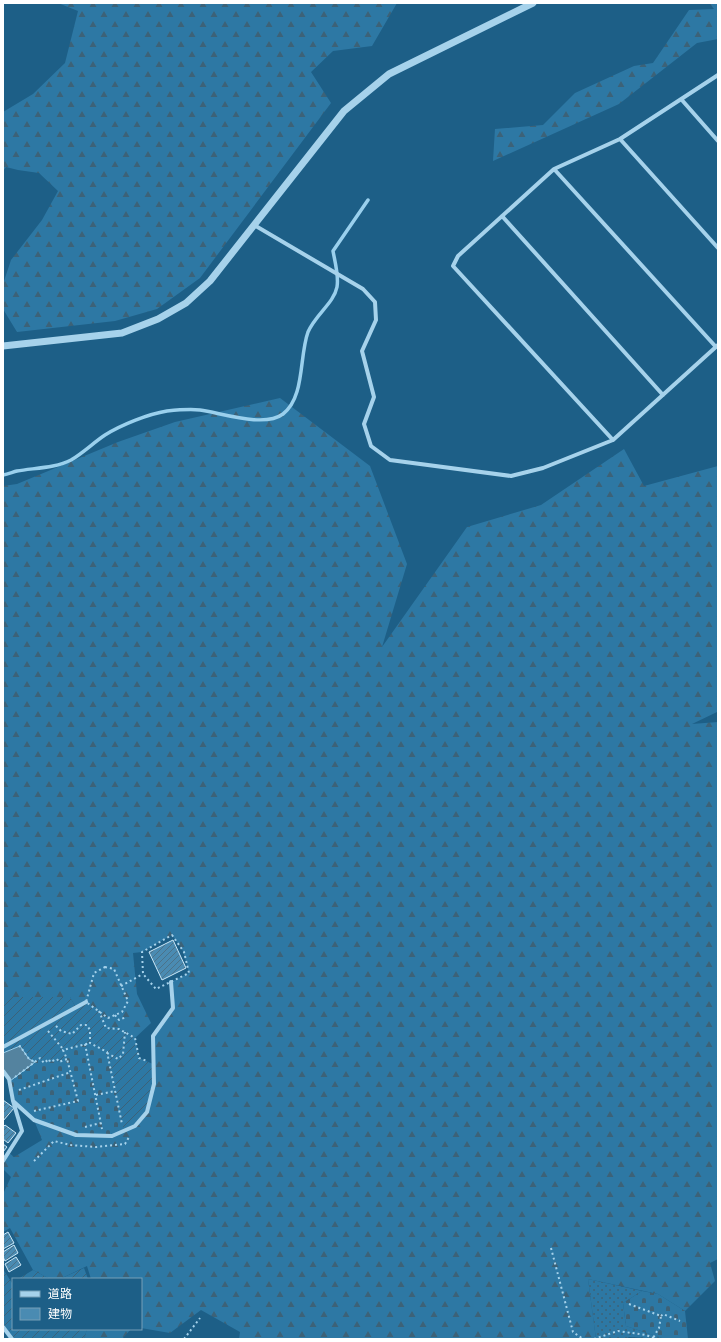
<svg xmlns="http://www.w3.org/2000/svg" width="721" height="1342" viewBox="0 0 721 1342" font-family="'Source Sans 3','Noto Sans JP',sans-serif">
	<style>
		.grass { fill: url(#grass-dots) }
		.forest { fill: url(#forest-firs) }
		.cemetery { fill: url(#cemetery-stones) }
		.garden { fill: url(#garden-furrows) }
		.water { fill: #54839f; stroke: #9ad0ed }
		.lines { fill: none; stroke-linecap: round; stroke-linejoin: round }
		.stream { stroke: #9ad0ed; stroke-width: 3.5 }
		.building { fill: url(#building-hatch); stroke: #cbe8f8 }
		.path { stroke: #a6d2eb; stroke-width: 2; stroke-dasharray: 2 3; stroke-linecap: butt }
		.minor { stroke: #a6d2eb; stroke-width: 4 }
		.tertiary { stroke: #a6d2eb; stroke-width: 7 }
	</style>
	<defs>
		<pattern id="grass-dots" width="8" height="8" patternUnits="userSpaceOnUse"><rect width="8" height="8" fill="#2d78a4"/><path d="M2 2h.1M6 6h.1" fill="none" stroke="#3c6278" stroke-width="1.8" stroke-linecap="round"/></pattern>
		<pattern id="forest-firs" width="22" height="20" patternUnits="userSpaceOnUse"><rect width="22" height="20" fill="#2d78a4"/><path d="M5 1l3.5 6h-7zM16 11l3.5 6h-7z" fill="#3c6278"/></pattern>
		<pattern id="cemetery-stones" width="16" height="16" patternUnits="userSpaceOnUse"><rect width="16" height="16" fill="#2d78a4"/><path d="M2 7V4a2 2 0 0 1 4 0v3zM10 15v-3a2 2 0 0 1 4 0v3z" fill="#3c6278"/></pattern>
		<pattern id="garden-furrows" width="10" height="10" patternUnits="userSpaceOnUse"><rect width="10" height="10" fill="#2d78a4"/><path d="M-1 1l2-2M0 10L10 0M9 11l2-2" fill="none" stroke="#3c6278"/></pattern>
		<pattern id="building-hatch" width="6" height="6" patternUnits="userSpaceOnUse"><rect width="6" height="6" fill="#4a8bb2"/><path d="M-1 1l2-2M0 6l6-6M5 7l2-2" fill="none" stroke="#4b7289"/></pattern>
	</defs>
	<rect width="100%" height="100%" fill="#1d5f87"/>
	<path class="grass" d="M588,1279l54,12 -19,12 3,23 39,13 -36,-2 -4,2h-29z"/>
	<path class="forest" d="M58,3h339l-25,43 -39,5 -22,21 20,31 -131,175 -43,31 -42,12 -98,11 -14,-23v-25l8,-24 31,-40 16,-29 -19,-18 -21,-3 -12,-3 -3,4v-59l30,-18 32,-31 13,-52z
		M709,3h9v36l-21,4 -78,61 -126,57 2,-32 48,-4 32,-32 59,-27 19,-3 36,-53 25,-1z
		M280,398l90,68 37,98 -25,83 85,-120 74,-22 83,-56 20,37 74,-20v242l-1,4 -25,12 26,-2v537l-8,4 5,18 -30,30 -27,-17 -70,-15 8,60h-357l1,-7 -39,-22 -31,23 -29,-5v-49h-50l-4,-13 -27,13h-10l-17,-9 -23,-42 -7,4v-38l8,-17 -8,-8v-8l5,-9 6,5 28,-17 -8,-20 120,-36 -1,-48 20,-28 -2,-26 18,-9 -6,-22 -11,-16 -30,17 -9,1 4,41 14,29 -16,15 -16,-9 -13,-1 -8,-18 -22,-2 -6,-11h-67v-511l14,-2 101,-42 57,-20z
		M87,1329h44l-9,10h-38z"/>
	<path class="cemetery" d="M90,1043l17,9 17,79 -12,5 -36,-1 -42,-15 -21,-19 -3,-20 30,-23 4,5 5,-4h8l2,3 4,-12z
		M642,1291l16,3 27,17 3,28h-23l-39,-13 -3,-23z"/>
	<path class="garden" d="M3,997h67l6,11 10,-6 12,8 8,18 13,1 16,9 4,20 14,6c1,20 0,48 -18,62 -3,2 -8,3 -11,5l-17,-78 -16,-10 -27,7 3,9 -8,3 -2,-3 -7,3 -2,-2 -4,3 -4,-5 -5,4 -6,-3 -9,-13 -17,7z
		M84,1268l4,11h-28z
		M3,1269l9,14 1,-1v47h74l-3,10h-72l-9,-12z
		M33,1270l17,9h-32z"/>
	<path class="water" d="M20,1046l9,13 6,3 -25,19 -7,-10v-18z"/>
	<g class="lines">
		<path class="stream" d="M3,475c5,-1 10,-3 14,-4 17,-3 39,-3 54,-11 12,-7 22,-17 34,-25 16,-10 43,-21 62,-24 10,-1 23,-2 33,-1 22,3 64,18 83,4 22,-17 16,-57 25,-82 7,-17 26,-29 29,-45 2,-11 -2,-25 -4,-36l35,-51"/>
	</g>
	<path class="building" d="M173,940l13,28 -24,12 -13,-28z
		M3,1100l11,8 -11,13z
		M5,1125l11,8 -8,10 -5,-4v-12z
		M3,1144l4,3 -4,5z
		M8,1232l6,11 -11,6v-14z
		M14,1245l4,8 -13,8 -2,-4v-5z
		M16,1257l5,8 -12,7 -4,-8z"/>
	<g class="lines">
		<path class="path" d="M172,935l12,17 5,21 -33,16 -13,-15 -1,-22z
			M105,967l9,2 14,32 -6,11 -14,6 -22,-16 8,-29z
			M121,986l22,-12
			M99,1011l7,17 13,1 16,9 4,20 8,3
			M115,1015l4,5 7,-3
			M56,1026l5,5 11,3 9,-9h6l3,5v13l17,9 15,72
			M48,1031l15,18
			M85,1044l17,85
			M19,1047l1,-1 9,13 6,3
			M107,1053l11,6 5,-5 2,-22
			M15,1077l25,-19 4,5 5,-4 1,3 7,-3 2,3 8,-3 -4,-9 27,-7
			M19,1090l52,-18
			M96,1095l19,-4
			M34,1111l44,-10 -11,-42
			M85,1127l16,-4
			M34,1161l20,-20 16,4 26,2 29,-3 4,-7
			M551,1248l22,84 10,7
			M629,1304l32,12 -2,12 -6,10
			M661,1316l2,-2 17,7
			M184,1339l16,-21
			M594,1339l24,-8 28,4 10,4"/>
		<path class="minor" d="M681,99l37,42
			M620,139l98,109
			M554,169l162,178
			M502,216l161,179
			M254,225l109,64 12,13 1,18 -14,31 12,46 -10,27 7,22 19,14 121,16 32,-8 70,-28 105,-95
			M613,440l-160,-174 5,-10 96,-87 66,-30 98,-64
			M3,1047l83,-45
			M3,1071l6,8 4,22 21,19 42,15 36,1 23,-10 12,-14 7,-28 -1,-48 20,-28 -2,-26
			M3,1161l19,-30 -9,-30
			M3,1327l9,12"/>
		<path class="tertiary" d="M3,346l119,-13 36,-14 28,-16 24,-22 134,-170 45,-37 144,-71"/>
	</g>
	<rect width="721" height="1342" fill="none" stroke="#ffffff" stroke-width="8"/>
	<rect x="12" y="1278" width="130" height="52" fill="#1d5f87" stroke="#779fb7"/>
	<rect x="20" y="1291" width="20" height="6" fill="#a6d2eb" stroke="#779fb7"/>
	<text x="48" y="1298" font-size="12" fill="#ffffff">道路</text>
	<rect x="20" y="1308" width="20" height="12" fill="#4a8bb2" stroke="#779fb7"/>
	<text x="48" y="1318" font-size="12" fill="#ffffff">建物</text>
</svg>
